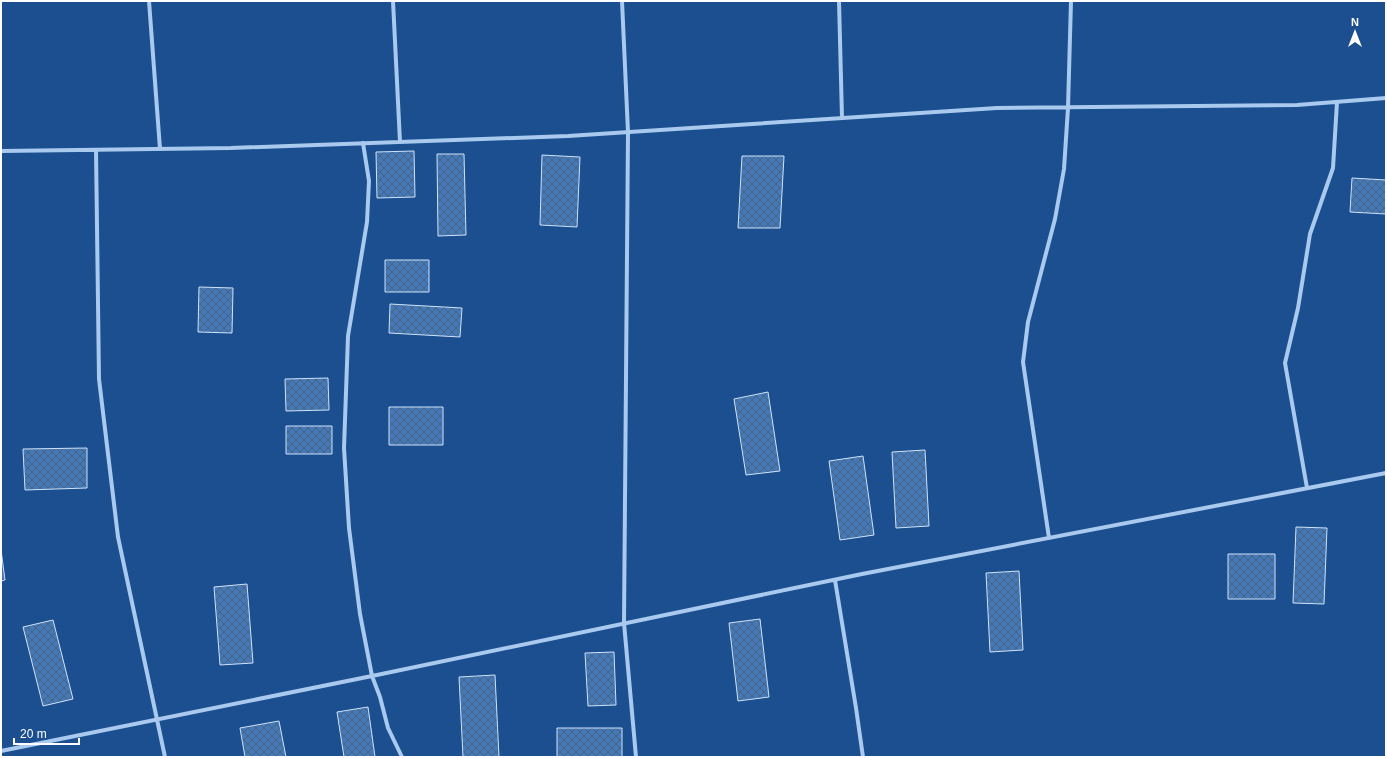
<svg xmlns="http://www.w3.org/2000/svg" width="1387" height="758" viewBox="0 0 1387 758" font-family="Helvetica,sans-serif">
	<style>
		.building { fill: url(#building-cross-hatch); stroke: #cfe3fa }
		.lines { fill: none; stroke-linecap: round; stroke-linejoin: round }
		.minor { stroke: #a9c9ee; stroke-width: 4 }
	</style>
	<defs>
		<pattern id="building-cross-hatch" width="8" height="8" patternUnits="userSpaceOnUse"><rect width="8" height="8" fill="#4478b7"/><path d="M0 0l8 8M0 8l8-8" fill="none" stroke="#486282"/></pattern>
	</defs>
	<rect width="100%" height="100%" fill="#1b4f8f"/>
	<path class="building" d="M414,151l1,46 -38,1 -1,-46z
		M437,154h27l2,81 -28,1z
		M542,155l38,2 -3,70 -37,-2z
		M742,156h42l-4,72h-42z
		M1352,178l34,2v34l-36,-2z
		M385,260h44v32h-44z
		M199,287l34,1 -1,45 -34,-1z
		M390,304l72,4 -2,29 -71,-4z
		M328,378l1,32 -43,1 -1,-32z
		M768,392l12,79 -34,4 -12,-76z
		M389,407h54v38h-54z
		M286,426h46v28h-46z
		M87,448v40l-62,2 -2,-41z
		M925,450l4,76 -33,2 -4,-76z
		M863,456l11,79 -34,5 -11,-79z
		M1296,527l31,1 -3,76 -31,-1z
		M1,550l4,30 -4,1z
		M1228,554h47v45h-47z
		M1019,571l4,79 -33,2 -4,-79z
		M247,584l6,79 -33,2 -6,-78z
		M760,619l9,78 -31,4 -9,-78z
		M53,620l20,79 -30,7 -20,-79z
		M614,652l2,53 -28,1 -3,-53z
		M495,675l4,82h-36l-4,-80z
		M368,707l7,50h-31l-7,-45z
		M279,721l7,36h-41l-5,-29z
		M557,728h65v29h-65z"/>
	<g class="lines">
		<path class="minor" d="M149,1l11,148
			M393,1l7,141
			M622,1l6,131 -4,491 12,134
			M839,1l3,117
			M363,143l6,38 -2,41 -19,114 -4,112 5,80 11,86 12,62 8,21 8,31 14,29
			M96,150l3,229 19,158 47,220
			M1,151l230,-3 337,-12 429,-28 300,-3 89,-7
			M1307,488l-22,-125 13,-55 12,-74 23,-66 4,-66
			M1049,538l-26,-176 5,-40 27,-103 9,-50 4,-61 3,-107
			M835,580l21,128 7,49
			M1,751l371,-75 490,-102 524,-101"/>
	</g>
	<rect width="1387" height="758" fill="none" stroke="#ffffff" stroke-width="4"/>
	<g transform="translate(1355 32)" stroke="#1b4f8f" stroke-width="3" paint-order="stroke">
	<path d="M0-3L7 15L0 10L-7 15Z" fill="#ffffff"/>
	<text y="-6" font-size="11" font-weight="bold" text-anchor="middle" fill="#ffffff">N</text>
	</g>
	<path d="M14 738v6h65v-6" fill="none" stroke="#ffffff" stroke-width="2"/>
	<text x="20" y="738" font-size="12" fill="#ffffff" stroke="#1b4f8f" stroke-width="3" paint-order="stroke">20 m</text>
</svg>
